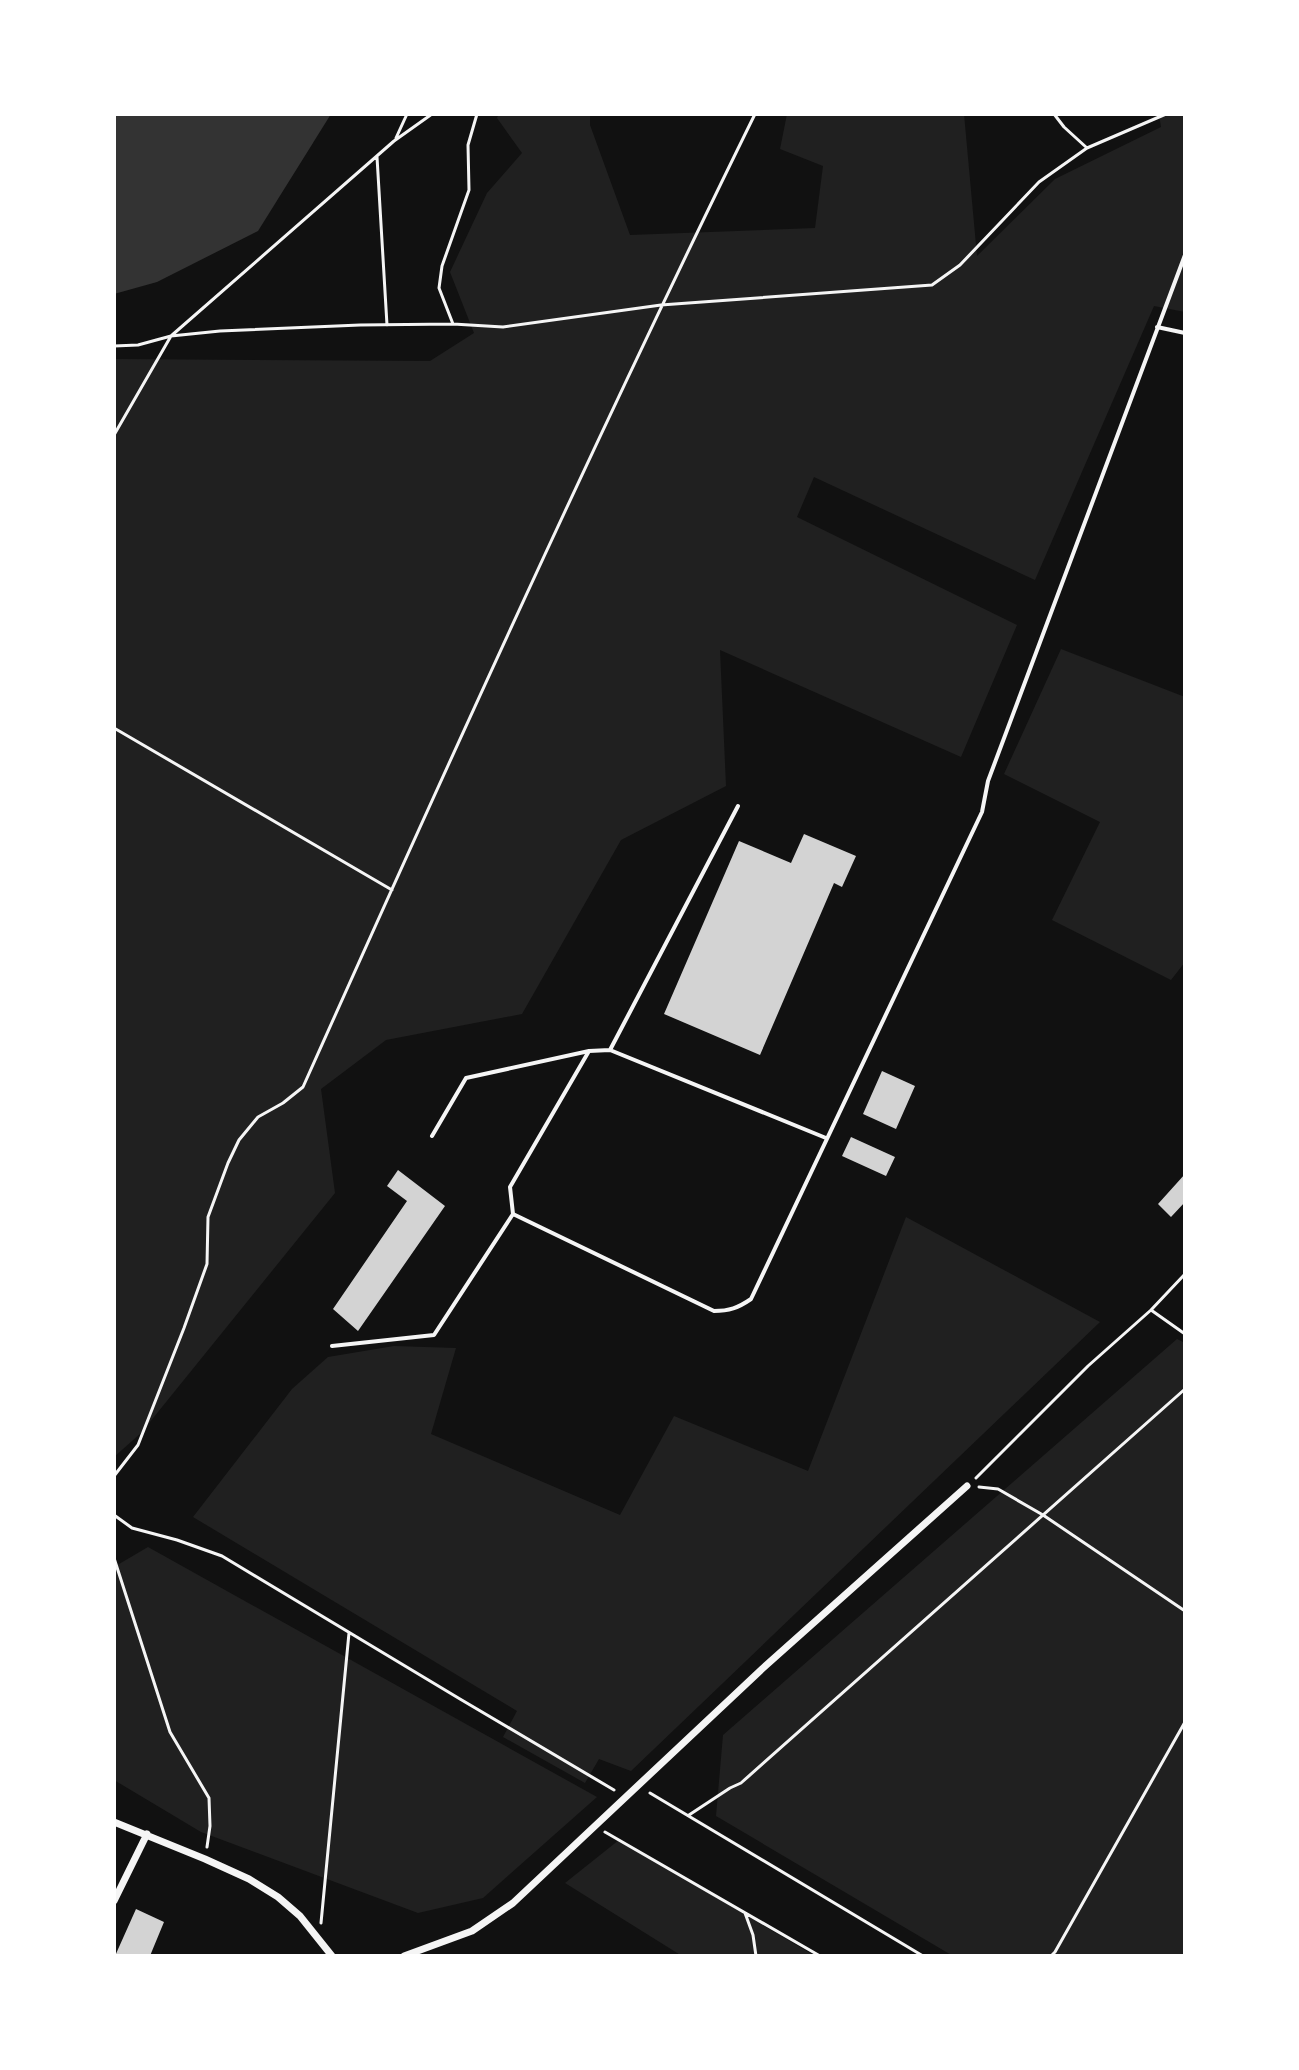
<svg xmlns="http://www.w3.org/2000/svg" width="1299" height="2070" viewBox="0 0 1299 2070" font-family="Commissioner,sans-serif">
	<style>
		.green { fill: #202020 }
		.water { fill: #333 }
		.building { fill: #d3d3d3 }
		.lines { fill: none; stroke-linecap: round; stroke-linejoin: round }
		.path { stroke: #f5f5f5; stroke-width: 3 }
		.service { stroke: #f5f5f5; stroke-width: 4 }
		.minor { stroke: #f5f5f5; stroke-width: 7 }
	</style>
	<rect width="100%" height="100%" fill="#111"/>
	<path class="green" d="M499,114h91v11l40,110 185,-7 8,-62 -43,-17 7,-35h177l13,142 78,-77 106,-52 -2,-13h26v198l-31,-6 -119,274 -221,-103 -17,40 220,108 -56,132 -241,-107 6,136 -105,54 -99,174 -136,26 -65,49 14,104 -194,240 -27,24v-1098l316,2 44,-28 -24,-61 37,-79 35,-40 -25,-35z
		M1061,649l124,48v265l-14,18 -119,-60 48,-98 -96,-48z
		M906,1217l194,105 -469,449 -32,-12 -14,24 -82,-46 14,-26 -324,-194 99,-128 36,-32 66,-11 62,2 -25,86 189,81 54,-99 134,55z
		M1177,1339l8,4v613h-232l-237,-140 7,-81z
		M148,1547l449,250 -114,101 -65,15 -217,-81 -87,-52v-213z
		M619,1840l196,116h-133l-117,-73z"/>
	<path class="water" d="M114,114h217l-73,117 -101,51 -43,12z"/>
	<path class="building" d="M804,834l52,22 -14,31 -8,-4 -74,172 -96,-41 75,-173 52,22z
		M882,1071l33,15 -19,43 -33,-15z
		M851,1137l44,20 -9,19 -44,-20z
		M398,1170l47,36 -87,125 -25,-22 74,-108 -20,-15z
		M1185,1174v28l-14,15 -13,-13z
		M136,1909l28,13 -12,29 -2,5h-35z"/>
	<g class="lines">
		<path class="path" d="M1054,114l10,13 23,21
			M396,138l11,-24
			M377,157l10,168
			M453,324l-14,-36 3,-22 27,-76 -1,-45 9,-31
			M114,346l24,-1 33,-9 223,-195 38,-27
			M114,435l57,-99 49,-5 140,-6 93,-1 50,3 158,-22 271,-20 28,-20 79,-83 48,-34 79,-34
			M114,728l278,162
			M1151,1310l34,24
			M114,1476l24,-31 46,-117 23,-64 1,-47 20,-54 11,-23 19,-23 25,-14 20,-16c146,-326 294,-652 452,-973
			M976,1478l112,-112 63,-56 34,-36
			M979,1487l19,2 45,26 142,96
			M114,1515l18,13 45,12 45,16 238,143 154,91
			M114,1558l56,174 39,66 1,28 -3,21
			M650,1793l273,163
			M689,1815l41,-27 11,-5 444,-394
			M605,1832l215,124
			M745,1913l8,22 3,21
			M321,1923l28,-290
			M1051,1956l4,-4 130,-230"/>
		<path class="service" d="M1157,327l28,6
			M738,806l-128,244 216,88
			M432,1136l34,-58 123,-27 21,-1
			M513,1214l-3,-27 79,-136
			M332,1346l102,-11 79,-121 201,97c15,0 24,-3 37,-12l231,-487 6,-31 197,-526"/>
		<path class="minor" d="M114,1822l91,37 44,20 29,18 22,19 32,40
			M114,1901l33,-67
			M404,1956l68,-25 41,-28 249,-234 205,-183"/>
	</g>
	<rect width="1299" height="2070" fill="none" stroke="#ffffff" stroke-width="232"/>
</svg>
